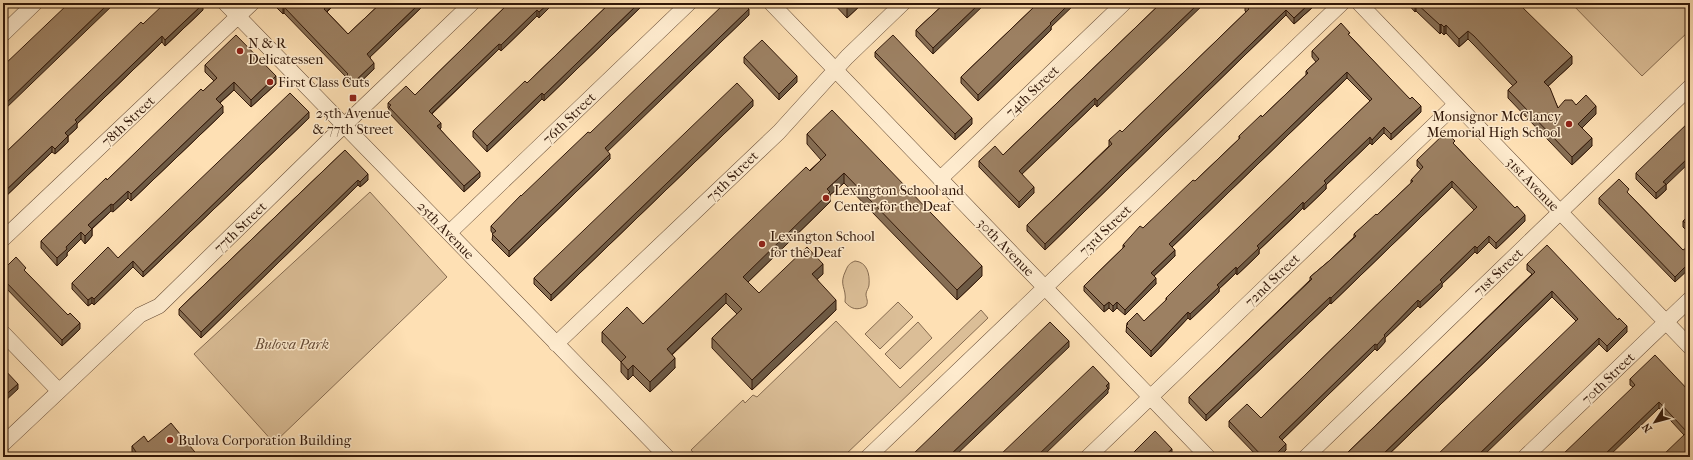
<svg xmlns="http://www.w3.org/2000/svg" width="1693" height="460" viewBox="0 0 1693 460" font-family="'IM FELL French Canon',serif">
	<style>
		.green { fill: #dbbe97; stroke: #866b50 }
		.lines { fill: none; stroke-linecap: round; stroke-linejoin: round }
		.minor-casing { stroke: #654a34; stroke-width: 16 }
		.minor { stroke: #feebce; stroke-width: 15 }
		.wall { fill: #866e54; stroke: #321809 }
		.shaded-wall { fill: #6d5a45; stroke: #321809 }
		.building { fill: #9c8062; stroke: #321809 }
		.poi-dot { fill: #8f2418; stroke: #feebce; stroke-width: 1.5 }
		.labels { text-anchor: middle; stroke-width: 3; stroke-linejoin: round; paint-order: stroke }
		.poi-label { font-size: 14px; fill: #321809; stroke: #feebce; text-anchor: start }
		.street-label { font-size: 14px; fill: #321809; stroke: #feebce }
		.park-label { font-size: 14px; font-style: italic; fill: #654a34; stroke: #feebce }
	</style>
	<rect width="100%" height="100%" fill="#fee0b4"/>
	<filter id="stains"><feTurbulence type="fractalNoise" baseFrequency=".005" numOctaves="4"/><feColorMatrix values="0 0 0 0 .2 0 0 0 0 .09 0 0 0 0 .02 0 0 0 .5 -.17"/></filter>
	<radialGradient id="worn" r=".72"><stop offset=".6" stop-color="#630" stop-opacity="0"/><stop offset="1" stop-color="#630" stop-opacity=".3"/></radialGradient>
	<path class="green" d="M1571,3h119v27l-48,46z
		M370,192l77,85 -173,166 -80,-89z
		M855,261c12,1 15,13 14,24 0,3 -3,6 -3,9 0,5 3,7 0,12 -9,5 -15,3 -21,-4 2,-15 -7,-16 1,-32 2,-5 4,-7 9,-9z
		M898,302l15,15 -33,32 -15,-15z
		M981,310l7,8 -145,139h-146l-6,-7 52,-50 2,3 8,-8 4,2 79,-76 64,67z
		M918,322l14,16 -32,31 -15,-15z"/>
	<g class="lines">
		<defs>
			<path id="minor" d="M225,3l442,454
				M771,3l437,454
				M1359,3l331,344
				M3,34l32,-31
				M940,179l184,-176
				M449,233l240,-230
				M3,239l249,-236
				M3,333l56,58
				M556,344l223,-212 68,-75 56,-54
				M3,444l137,-129 19,-9 173,-169 140,-134
				M868,457l474,-454
				M1088,457l368,-353
				M1306,457l384,-370
				M1525,457l165,-158"/>
		</defs>
		<use href="#minor" class="minor-casing"/>
		<use href="#minor" class="minor"/>
	</g>
	<path class="wall" d="M276,3h60l-9,9 21,22 33,-31h45l-56,54 4,12 -20,19 -7,-7v-3l-63,-65 -1,1 -7,-7z
		M509,3h45l-15,15 -2,-2 -36,35 -2,-2 -67,65 9,14 -1,1 40,48 -16,15 -75,-79v-4l-1,-1v-5l27,-8z
		M610,3h35l-101,98 -2,-2 -55,53 -14,-15v-6l54,-48z
		M833,3h30l-16,15z
		M945,3l-12,51 -17,-18v-6z
		M1161,3l-64,104 -2,-3 -73,70 12,19 -15,15 -40,-41v-6l24,-6z
		M1247,3h67v3l-20,18 -8,-9 -241,235 -18,-19v-6l82,-79v-6l13,-8 124,-120 -1,-1v-6l2,-1z
		M1407,3h111l54,61 -24,22 10,22 18,-3 20,9 -14,14 10,18 -20,19 -64,-67v-8l5,-4 -39,-41 -6,-6 -9,8 -13,-14 -2,2 -3,-3 -1,2 -24,-23 -1,1z
		M1033,5l18,22v3l-73,71 -17,-18v-6l72,-69z
		M203,10l-38,36 -3,-4 -85,82v4l-9,8v6l-13,12 -3,-2 -49,47v-44l140,-131z
		M749,15l-142,136 3,8 -101,98 -17,-17 1,-6 -2,-3v-5l99,-93z
		M1350,36l71,76 -30,28 -7,-7 -12,12 -2,-2 -44,42v4l-22,21 -1,-2 -9,9 -35,33v4l-22,21 -1,-2 -17,16v3l-29,28 -2,-2 -37,39 -25,-25 1,-9 17,-2 22,-20v-3l204,-197 -23,-23 -175,169 3,9 -21,20 2,8 -31,31 -8,-7 -4,4 -4,-4 -5,4 -20,-21v-5l39,-38v-3l20,-17 52,-47 44,-42v-3l23,-19 44,-42v-4l10,-9 -4,-5v-6z
		M875,52l97,72 -17,16 -80,-83z
		M744,57l53,25 -18,18 -35,-37z
		M205,65l71,19 -25,23 -17,-17 -14,13 3,10 -92,88 -3,-3 -15,14 -2,-1 -19,18v7l-7,8 -4,-5 -14,14v3l-10,10 -16,-18v-7l66,-61 107,-99 -9,-9z
		M753,106l-202,195 -17,-17v-6z
		M309,118l-166,159 -10,-10 -39,38 -2,-2 -4,3 -16,-17v-6l46,-25z
		M807,134l175,142 -25,24 -113,-117 -14,12v7l-82,80 11,11 64,-19 -6,5 19,31 -84,80 -40,-42v-10l25,-24 -11,-11 -54,52 3,13 -25,24 -17,-17 -5,5 -7,-8v-10l-19,-20v-10l41,-8 178,-164 -14,-16z
		M1455,145l70,76 -29,28 -7,-7 -12,12 -2,-2 -33,32v3l-9,9 -13,12 -2,-2 -33,32v4l-8,9 -2,-2 -93,91 4,10 -7,7h-21l-29,-30v-6l32,-3 213,-208 -22,-23 -121,117 -1,-1 -124,118 -17,-18v-6l121,-117v-3l19,-16 25,-24v-3l23,-19 34,-32v-3l10,-10 -4,-4v-6z
		M345,150l23,30 -8,7 -2,-2 -157,153 -22,-23v-6z
		M1636,173l30,12v5l-10,9 -20,-20z
		M1629,194l54,56 -8,32 -76,-78v-6z
		M1690,215v19l-7,-7v-6z
		M1527,264l91,56 9,12 -20,20 -55,-55 -166,160h-43l189,-183 -5,-4z
		M3,270l23,2 54,57 -18,17 -59,-61z
		M1630,379l60,13v65l-6,-22 -25,-27 -26,-21 -3,-2z
		M148,442l-16,14v-10z"/>
	<path class="shaded-wall" d="M109,3h6l-112,108v-5z
		M330,3h6l-12,11v-5z
		M420,3h6l-59,57v-6z
		M549,3h5l-15,15v-6z
		M639,3h6l-101,98v-6z
		M852,3h11l-16,15v-11z
		M980,3h6l-53,51v-6z
		M1070,3h6l-25,24v3l-73,71v-6z
		M1199,3h6l-108,104v-6z
		M1310,3h4v3l-20,18v-6z
		M1416,3v8l-1,1v-8z
		M203,4v6l-38,36v-6z
		M284,7v6l-1,1v-6z
		M749,9v6l-144,139v-6z
		M537,10v6l-36,35v-6z
		M1286,10v5l-241,235v-6z
		M1441,24v8l-1,2v-9z
		M1446,25v8l-2,2v-8z
		M1468,31v8l-9,8v-8z
		M162,36v6l-85,82v4l-12,11v-6l10,-13z
		M499,44v5l-70,67v-5z
		M1572,56v8l-28,26v-8z
		M374,63v6l-20,19v-6z
		M1347,72v6l-178,172v-6z
		M276,76v8l-25,23v-7z
		M797,76v6l-18,18v-6z
		M234,82v8l-18,16v-7z
		M542,93v6l-55,53v-6z
		M1095,98v6l-76,73v-6z
		M753,100v6l-202,195v-6z
		M223,106v7l-92,88v-7z
		M1421,106v6l-30,28v-6z
		M1596,106v8l-18,18v-8z
		M309,112v6l-166,159v-5z
		M972,118v6l-17,16v-6z
		M441,123v5l-4,4v-6z
		M1384,127v6l-12,12v-5z
		M68,136v6l-13,12v-5z
		M1370,137v6l-44,42v4l-22,21v-6l20,-23z
		M1592,138v8l-20,19v-8z
		M52,146v6l-49,47v-6z
		M610,154v5l-101,98v-6z
		M1690,156v6l-24,23v5l-10,9v-6l7,-11z
		M480,172v5l-16,15v-6z
		M844,173v10l-14,12v7l-87,85v-10l84,-88z
		M368,174v6l-8,7v-5z
		M358,180v5l-157,153v-6z
		M1452,181v6l-121,117v-6z
		M1034,187v6l-15,15v-6z
		M128,191v7l-15,14v-7z
		M1303,202v6l-44,42v4l-22,21v-6l20,-23z
		M111,204v7l-23,21v-7z
		M1525,215v6l-29,28v-6z
		M92,229v7l-7,8v-8z
		M81,232v7l-14,14v3l-10,10v-8l9,-11z
		M1489,236v6l-12,12v-6z
		M1475,246v6l-33,32v3l-22,21v-6l20,-22z
		M1175,250v6l-24,23v-6z
		M133,261v6l-39,38v-6z
		M1690,262v6l-15,14v-5z
		M823,264v10l-11,10v-10z
		M982,266v10l-25,24v-10z
		M1236,267v6l-17,16v3l-29,28v-6l27,-29z
		M1156,278v6l-31,31v-5z
		M1552,291v6l-166,160h-6z
		M726,293v10l-59,56v-10z
		M92,297v6l-4,3v-6z
		M1330,297v6l-124,118v-6z
		M836,300v10l-84,80v-10z
		M1418,300v6l-33,32v4l-8,9v-6l7,-10z
		M1109,302v6l-5,4v-6z
		M1117,302v6l-4,4v-6z
		M1188,312v6l-37,39v-6z
		M80,323v6l-18,17v-6z
		M1627,326v6l-20,20v-6z
		M1599,338v6l-117,113h-6z
		M1069,341v6l-115,110h-6z
		M1375,344v5l-96,94v-6z
		M675,358v10l-25,24v-10z
		M633,365v10l-5,5v-10z
		M1109,383v6l-1,1v3l-66,64h-6z
		M18,384v5l-15,14v-6z
		M1659,402v6l-51,49h-6z
		M1286,444v6l-7,7h-6z
		M1172,449v5l-3,3h-6z"/>
	<path class="building" d="M69,3h40l-106,103v-40z
		M165,3h37l1,1 -38,36 -3,-4 -87,84 2,2 -12,11 3,3 -13,13 -3,-3 -49,47v-38l138,-133 2,2z
		M278,3h52l-6,6 24,25 33,-31h39l-53,51 7,9 -20,19 -7,-7 1,-1 -64,-67 -1,1z
		M509,3h40l-10,9 -2,-2 -36,35 -2,-1 -70,67 12,12 -4,3 43,46 -16,14 -75,-79 2,-2 -3,-2 18,-17 9,9z
		M610,3h29l-95,92 -2,-2 -55,53 -14,-15 52,-50 2,2z
		M725,3h18l6,6 -144,139 5,6 -101,97 -17,-17 4,-3 -5,-5 30,-31v1l67,-64 2,1z
		M843,3h9l-5,4z
		M945,3h35l-47,45 -17,-18z
		M1035,3h35l-20,20 1,1 -73,71 -17,-18 73,-70 -1,-2z
		M1161,3h38l-102,98 -2,-3 -76,73 15,16 -15,15 -40,-41 16,-15 8,9z
		M1248,3h62l-16,15 -8,-8 -241,234 -18,-19 85,-81 -3,-4 11,-10 2,2 127,-123 -4,-4z
		M1416,3h102l54,53 -28,26 6,6 8,20 7,-8h7l4,5 10,-10 10,11 -18,18 14,14 -20,19 -64,-67 9,-8 -43,-46 -6,-5 -9,8 -13,-14 -2,2 -3,-3 -1,1z
		M1341,23l9,10 -2,1 62,65 2,-2 9,9 -30,28 -7,-7 -12,13 -2,-3 -46,44 2,2 -22,21 -1,-2 -9,9 -37,35 2,2 -22,21 -1,-2 -19,18 2,2 -29,27 -2,-2 -37,39 -25,-25 2,-2 -1,-1 10,-10 7,8 23,-22 -1,-1 25,-25 181,-174 -25,-27 -178,172 6,6 -24,23 5,5 -31,32 -8,-8 -4,4 -4,-4 -5,4 -20,-20 41,-40 -2,-1 17,-19 3,2 50,-48 2,1 45,-43 -1,-2 22,-21 1,2 46,-44 -2,-2 13,-12 -7,-8z
		M236,35l40,41 -25,24 -17,-18 -18,17 7,7 -92,88 -3,-3 -15,14 -2,-1 -23,21 4,4 -7,7 -4,-4 -15,15 1,2 -10,9 -16,-17 65,-63 1,2 94,-91 2,2 14,-13 -12,-13z
		M893,35l79,83 -17,16 -80,-82z
		M762,40l35,36 -18,18 -35,-37z
		M737,83l16,17 -202,195 -17,-17z
		M290,93l19,19 -166,160 -10,-11 -39,38 -2,-2 -4,3 -16,-17 36,-36 10,11z
		M832,110l150,156 -25,24 -113,-117 -17,16 3,3 -87,85 16,16 48,-46 16,17 -11,10 24,26 -84,80 -40,-42 30,-29 -16,-16 -59,56 8,9 -25,24 -17,-17 -5,5 -7,-8 5,-5 -24,-25 25,-25 16,17 163,-157 4,4 16,-16 -19,-21z
		M1690,121v35l-27,26 3,2 -10,9 -20,-20z
		M1446,132l9,9 -2,2 18,19 44,46 2,-2 8,9 -29,28 -7,-7 -12,12 -2,-2 -35,34 2,2 -9,8 -13,12 -2,-2 -34,35 1,1 -8,9 -2,-1 -96,93 7,7 -13,13h-10l-34,-36 18,-17 14,14 216,-211 -25,-26 -121,117 -1,-1 -124,118 -17,-18 123,-118 -2,-2 19,-16 27,-25 -2,-2 22,-20 1,1 36,-34 -2,-1 12,-13 -6,-7z
		M345,150l23,24 -8,8 -2,-2 -157,152 -22,-23z
		M1619,179l10,10 -2,3 56,58 3,-2 4,5v9l-15,15 -76,-79z
		M1690,215v13l-7,-7z
		M1547,245l71,75 1,-2 8,8 -20,20 -8,-8 -123,119h-41l143,-138 -26,-28 -172,166h-37l192,-185 -8,-8z
		M16,257l10,11 -2,2 44,45 2,-2 10,10 -18,17 -59,-61v-9z
		M1050,322l19,19 -121,116h-38z
		M1655,355l35,37v65h-29l26,-25 -28,-30 -57,55h-42l75,-72 -5,-6z
		M1093,366l16,17 -3,3 2,2 -72,69h-38z
		M3,368l15,16 -15,13z
		M171,423l28,34h-69l6,-5 -4,-6 12,-10 4,6z
		M1155,431l17,18 -9,8h-34z"/>
	<g class="poi-dot">
		<circle cx="240" cy="51" r="4"/>
		<circle cx="270" cy="82" r="4"/>
		<rect x="349" y="94" width="8" height="8" rx="2"/>
		<circle cx="1569" cy="124" r="4"/>
		<circle cx="826" cy="198" r="4"/>
		<circle cx="762" cy="244" r="4"/>
		<circle cx="170" cy="440" r="4"/>
	</g>
	<g class="labels">
		<g class="poi-label">
			<text x="248" y="48">N &amp; R<tspan x="248" dy="16">Delicatessen</tspan></text>
			<text x="278" y="87">First Class Cuts</text>
			<text x="353" y="118" text-anchor="middle">25th Avenue<tspan x="353" dy="16">&amp; 77th Street</tspan></text>
			<text x="1561" y="121" text-anchor="end">Monsignor McClancy<tspan x="1561" dy="16">Memorial High School</tspan></text>
			<text x="834" y="195">Lexington School and<tspan x="834" dy="16">Center for the Deaf</tspan></text>
			<text x="770" y="241">Lexington School<tspan x="770" dy="16">for the Deaf</tspan></text>
			<text x="178" y="445">Bulova Corporation Building</text>
		</g>
		<g class="street-label">
			<text transform="translate(1032 91) rotate(-44)" y="5">74th Street</text>
			<text transform="translate(569 118) rotate(-44)" y="5">76th Street</text>
			<text transform="translate(128 121) rotate(-43)" y="5">78th Street</text>
			<text transform="translate(732 176) rotate(-44)" y="5">75th Street</text>
			<text transform="translate(1533 184) rotate(46)" y="5">31st Avenue</text>
			<text transform="translate(240 227) rotate(-44)" y="5">77th Street</text>
			<text transform="translate(446 230) rotate(46)" y="5">25th Avenue</text>
			<text transform="translate(1105 230) rotate(-44)" y="5">73rd Street</text>
			<text transform="translate(1006 247) rotate(46)" y="5">30th Avenue</text>
			<text transform="translate(1498 272) rotate(-44)" y="5">71st Street</text>
			<text transform="translate(1272 280) rotate(-44)" y="5">72nd Street</text>
			<text transform="translate(1608 378) rotate(-44)" y="5">70th Street</text>
		</g>
		<g class="park-label">
			<text x="292" y="349">Bulova Park</text>
		</g>
	</g>
	<rect width="1693" height="460" fill="none" stroke="#fee0b4" stroke-width="16"/>
	<rect x="4" y="4" width="1685" height="452" fill="none" stroke="#321809" stroke-width="2"/>
	<rect x="8" y="8" width="1677" height="444" fill="none" stroke="#321809"/>
	<g transform="translate(1655 422) rotate(234)" stroke="#feebce" stroke-width="3" paint-order="stroke">
	<path d="M0-3L7 15L0 10L-7 15Z" fill="#321809"/>
	<text y="-6" font-size="11" font-weight="bold" text-anchor="middle" fill="#321809">N</text>
	</g>
	<rect width="100%" height="100%" filter="url(#stains)"/>
	<rect width="100%" height="100%" fill="url(#worn)"/>
</svg>
